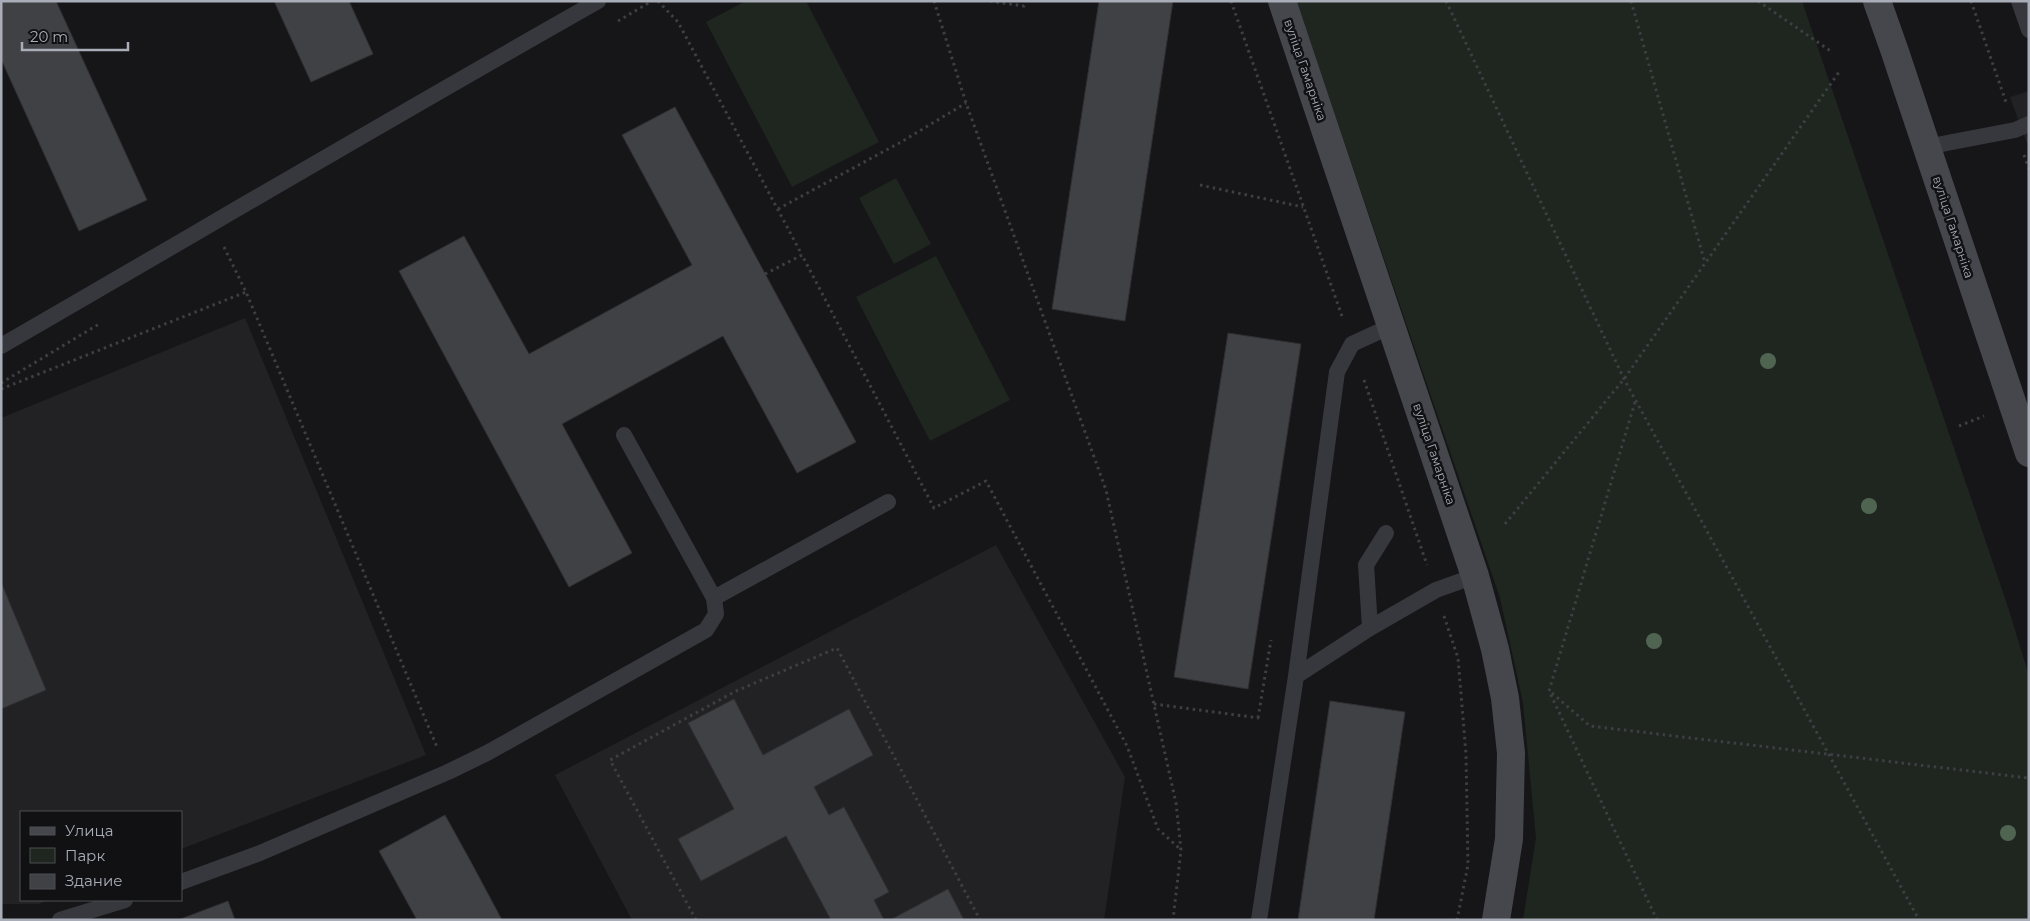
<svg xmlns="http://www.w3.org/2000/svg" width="2030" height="921" viewBox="0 0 2030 921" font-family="Montserrat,sans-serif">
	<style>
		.built { fill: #222225 }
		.green { fill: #1e261f }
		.building { fill: #404145; stroke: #303034 }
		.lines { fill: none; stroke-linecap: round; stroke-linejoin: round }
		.path { stroke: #3d3f44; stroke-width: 3; stroke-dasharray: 2.5 4; stroke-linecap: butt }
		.lane { stroke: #37383d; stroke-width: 16 }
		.secondary { stroke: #45474d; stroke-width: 28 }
		.tree { fill: #506452 }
		.labels { text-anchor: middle; stroke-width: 5; stroke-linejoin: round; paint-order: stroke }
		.street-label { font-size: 12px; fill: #a8adb8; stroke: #111113 }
	</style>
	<rect width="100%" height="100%" fill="#161618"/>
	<path class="built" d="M2029,91v58l-19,-52z
		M245,318l181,437 -245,94v-37h-160v88h28l-10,4h-38v-486z
		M996,545l129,232 -21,143h-472l-77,-145z"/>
	<path class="green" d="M746,1h60l73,141 -87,45 -86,-165z
		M1296,1h506l206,606 21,69v244h-506l13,-82 -13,-135 -23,-105z
		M896,178l35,66 -37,20 -35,-66z
		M936,256l74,144 -80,41 -74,-144z"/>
	<path class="building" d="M1,1h55l91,199 -68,31 -78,-172z
		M274,1h75l24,53 -62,28z
		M1099,1h74l-48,320 -73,-12z
		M675,107l181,335 -59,31 -74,-137 -161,88 70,129 -63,34 -170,-316 65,-35 65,118 163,-89 -70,-130z
		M1228,333l73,11 -53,345 -74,-12z
		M1,582l45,108 -45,19z
		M734,699l29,56 86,-46 24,46 -59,32 15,28 15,-8 45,85 -15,8 10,20h-53l-45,-84 -85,45 -23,-42 56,-30 -46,-86z
		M1330,701l75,11 -31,208h-76z
		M445,815l26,47 31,58h-85l-38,-69z
		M948,889l16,31h-74z
		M228,901l7,19h-57z"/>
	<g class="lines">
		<path class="path" d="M658,1l20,21 124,233
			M934,1l32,102 140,387 70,313 5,47 -8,70
			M990,1l34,5 1,-5
			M1231,1l112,318
			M1446,1l178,378 295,541
			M1631,1l74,262
			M1758,1l74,51
			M1971,1l36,104
			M618,21l34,-20
			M2024,155l5,14
			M1200,185l103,22
			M778,209l123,-67 65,-39
			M224,247l22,45 191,455
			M765,274l37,-19 132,253 52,-27 141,265 31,83 22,20
			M1364,380l63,185
			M1,383l98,-59
			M1,389l245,-97
			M1635,402l-86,289 108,229
			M1959,426l25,-10
			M1505,524l119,-145 215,-307
			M1444,616l14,42 8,96 2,111 -11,55
			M1552,693l38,33 439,52
			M1154,704l105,14
			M1258,718l13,-78
			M696,920l-86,-160 126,-69 101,-43 143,272"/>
		<path class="lane" d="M2019,1l10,29
			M1926,147l89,-17 14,-6
			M1,346c199,-115 397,-232 597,-345
			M714,598l174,-96
			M1370,628l-4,-63 20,-32
			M1296,676l41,-304 15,-28 39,-18
			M181,882l79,-29 188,-81 39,-19 219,-123 10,-16 -2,-16 -90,-163
			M60,920l65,-20
			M1259,920l37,-244 74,-48 66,-38 39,-14"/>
		<path class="secondary" d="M1282,1l193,575 20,73 10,49 6,55 -2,86 -13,81
			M1877,1l17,48 135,404"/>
	</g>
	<g class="tree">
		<circle cx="1768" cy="361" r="8"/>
		<circle cx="1869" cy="506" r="8"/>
		<circle cx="1654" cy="641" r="8"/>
		<circle cx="2008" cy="833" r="8"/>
	</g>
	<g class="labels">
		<g class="street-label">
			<text transform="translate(1305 70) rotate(71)" y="4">вуліца Гамарніка</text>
			<text transform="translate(1953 227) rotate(72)" y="4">вуліца Гамарніка</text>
			<text transform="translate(1434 454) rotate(71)" y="4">вуліца Гамарніка</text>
		</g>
	</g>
	<rect width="2030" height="921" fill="none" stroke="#a8adb8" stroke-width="5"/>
	<rect x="20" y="811" width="162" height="90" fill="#111113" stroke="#4d4f55"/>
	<rect x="30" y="827" width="25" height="8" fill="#45474d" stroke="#4d4f55"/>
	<text x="65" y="836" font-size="15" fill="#a8adb8">Улица</text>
	<rect x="30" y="848" width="25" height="15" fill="#1e261f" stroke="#4d4f55"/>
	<text x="65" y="861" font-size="15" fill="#a8adb8">Парк</text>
	<rect x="30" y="874" width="25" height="15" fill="#404145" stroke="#4d4f55"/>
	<text x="65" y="886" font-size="15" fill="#a8adb8">Здание</text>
	<path d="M22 42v8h106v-8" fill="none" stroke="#a8adb8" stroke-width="2.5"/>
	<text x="30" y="42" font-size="15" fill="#a8adb8" stroke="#111113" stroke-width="4" paint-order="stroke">20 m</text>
</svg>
